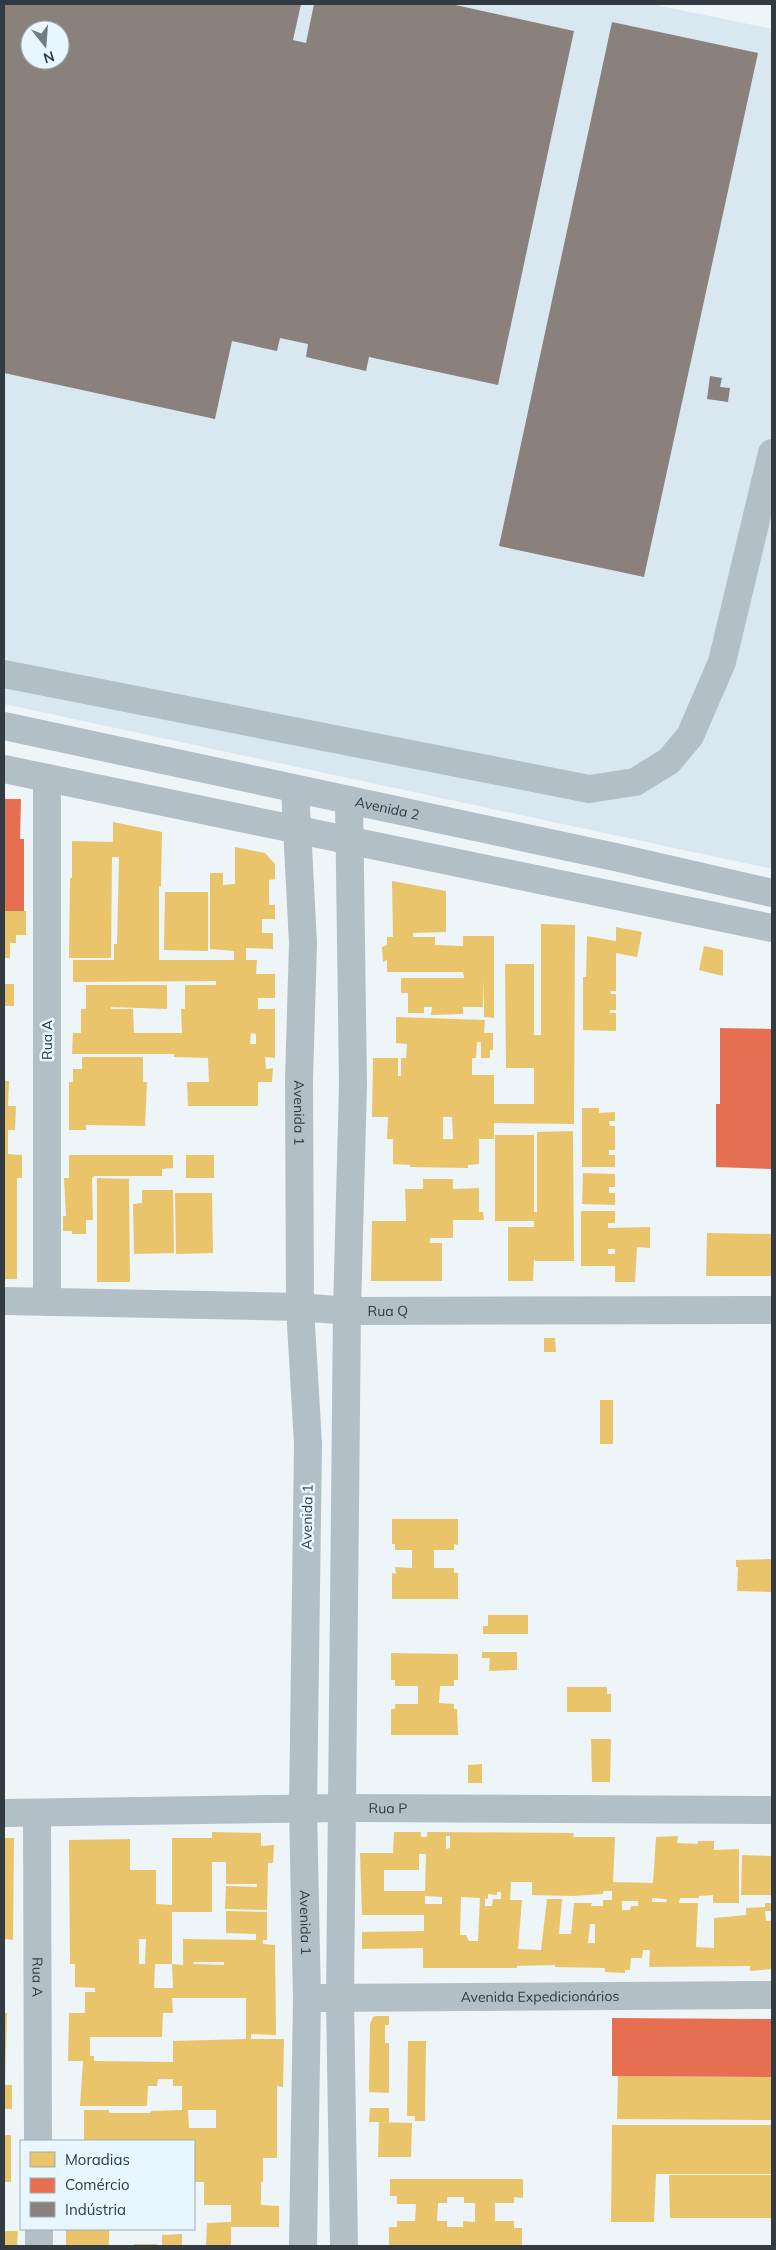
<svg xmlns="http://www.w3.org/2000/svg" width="776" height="2250" viewBox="0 0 776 2250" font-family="Mulish,sans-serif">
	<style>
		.built { fill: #d9e7f0; fill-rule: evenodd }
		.homes { fill: #e9c46a; fill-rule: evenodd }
		.shops { fill: #e76f51 }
		.industry { fill: #8a817c; fill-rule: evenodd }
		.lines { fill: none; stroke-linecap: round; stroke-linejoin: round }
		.minor { stroke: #b2bfc7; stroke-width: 28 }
		.labels { text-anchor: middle; stroke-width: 5; stroke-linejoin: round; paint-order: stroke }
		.street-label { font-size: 14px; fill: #323b41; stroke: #e7f6ff }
	</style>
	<rect width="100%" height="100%" fill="#edf5f9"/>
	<path class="built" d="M4,4h647l121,25v840l-768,-165zM30,30h30v30h-30z"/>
	<path class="homes" d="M113,822l49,10 -1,55 -2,-1v74h75v-9l-24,-2v-76h13v12l12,-1v-37l30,6 10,11v15l-6,1v25h6v14h-13v14h11v16l-27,-1v12h11l-1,14h19v24h-17v11h17v49l-10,-1 1,12 7,-1 -1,14h-14v24h-70l-1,-24h22l-1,-24 -34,-1v-3h-102l1,-21h8v-24h5v-24h81v24l-56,-2v2h22l1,24h48l-1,-24h4v-24h31v-4l-143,1v-22h41v-16h3l2,-87h-7l-1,101h-42l1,-80h2v-37l41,1zM251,1033l5,1v10h-6z
		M392,881l54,10v41l-33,1v4h22v8l28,1v-10h31v82l-10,-1v-39l-1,29h-20v7l-32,1 1,-8h-8v6h-16v-20h-7v-15h63l-1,-6h-76v-12l-4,2 -1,-15 5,-2v-8h6z
		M165,892h43v59l-44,-1z
		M4,911h22v24h-10v8h-6v15h-6z
		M541,924l34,1 -1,199 -80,-1v16h-15v25l-11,1v3l-58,-1v-2l-17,-1v-25h-6l1,-22h-16l1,-59h25v18h3v-18h5l1,-14 -11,-1v-26l89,3 -1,13h9v17h-3v8h-9v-16h-4l-1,16h-4v17h22v29h40v-36h-28l-1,-104h29v71h7zM443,1117h9l1,22h-10z
		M616,927l26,5 -5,25 -21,-4v38h-6l1,3h5v16h-6v3h6v18l-33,-1v-53h3l1,-41 29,5z
		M704,946l19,4v26l-24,-6z
		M4,984h10v22h-10z
		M82,1057h61v25h4l-2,44 -59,-1v5h-17v-48h4v-13h9z
		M4,1081h5l-1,25h8l-1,24h-7v24l14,1v23h-5v101h-13z
		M582,1108h17v5l16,-1v9h-6l1,5h5v24h-6v5h6v12h-33z
		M573,1131l1,130h-39l-1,-3 -1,23h-25v-54h26v-6h-39v-86h39v77h3v-80z
		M69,1155h104v13l-11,1v7h-68l-2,2 1,42h-7v14h-14v-3h-9v-15h3l-2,-38h5z
		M186,1155h28v23h-28z
		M583,1173l32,1v13h-6v6h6v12l-33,-1z
		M97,1178l32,1 1,103h-33z
		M423,1179h30v10l26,-1v24h4l1,8h-31v18h-23v5h12v38h-71l1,-60h34l-1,-32h18z
		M142,1190h31l1,63 -40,1 -1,-50 9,-1z
		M175,1193h37l1,60 -37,1z
		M581,1211h34v12h-7v5l42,-1v21l-13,-1 -2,35h-20v-16h-34zM608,1249h7v5h-7z
		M707,1233l65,1v42h-66z
		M544,1338h11l1,14h-12z
		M600,1400h13v44h-13z
		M392,1519h66v26l-4,-1v6h-20v18h20v5h4v26h-66v-26l4,1 -1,-7 17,1v-18h-17v-6h-3z
		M772,1559v33l-35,-1 1,-24h-2v-7z
		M488,1615h40v19h-45v-8h5z
		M482,1652h35v18l-28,1 1,-13h-8z
		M391,1653l67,1v26h-4v6h-14l-1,17 15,1v5h3l1,26h-67v-26h4v-5h23v-18h-23v-6h-4z
		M567,1687h40v7h4v18h-44z
		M591,1739h20l-1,43h-18z
		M482,1764v19h-14v-18z
		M212,1832l49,1v13l13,-1 -1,18h-5l-1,47 -42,-1 1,-23 31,1v-3h-31v-22h-14v50h-40v52h-17l-1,24h19l-1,-24 11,1v-26l73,1v-6l-30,-1v-22l41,1v28h-4v4l12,1 1,90 -25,-1v5h33l-1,48 -6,-1v72h-14v24h-2v23l18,1v21h-48v19h-25l1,-23 24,-1v-17h-27v-23h-10v-41h-110v-31h25v3h41l1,-2 31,-1v-24h-9v-7h-15l-1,7h-9l-1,20h-67l3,-45h-15l1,-48h16v-21h10v-4l-20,-1v-23h-5l-1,-124 61,-1v31h26v34l16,1v-67h40zM139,1939h7l-1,25h-6zM194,1962h30v3l-31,-1zM172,1998h74v41l-73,2v21l-79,-1v-5h-4v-19h72l1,-24h10zM188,2110h28v18h-27z
		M394,1832h27v5h6v-5l147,1 -1,4h42l-2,45 40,1 3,-46 22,-1 -1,7 21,1v-3h16v9l25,-1v54h-26v-8l-14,1v2h-19l-1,5h19l-2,44 18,1v-30l32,-3v-7l19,-1v-4h7v8h-7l1,10h6v48l-22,2v-5l-101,1 1,-17h-7l-1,8h-11l-1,12h-5v3l-20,-1v-4l-50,-1v-2l-38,1v2h-94v-20l-61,1v-17l62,-1v-16h-62l-2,-62h33zM446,1836h4v12l-4,1zM419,1854h7l-1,37h-41v-21h35zM511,1882h21v13l40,1 31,-2v-3h9v9h-9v6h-12l1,-3h-18l-3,31h-12l3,-35h-15l-6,51 -23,-1 4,-49h-12zM497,1892h4v7h-8l-1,7h-7v-8l3,1v-5l9,1zM425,1896l17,1v7h-17zM461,1897l19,1 -2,43h-9l-3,-6h-6zM652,1898l14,1 1,3h-15zM622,1901h16v5h-7l-1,4h-8zM590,1924h5v19h-7z
		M4,1838h10l-1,102 -9,-1z
		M742,1855l30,1v39h-31z
		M4,2013h3l-2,68h-1z
		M376,2016h13v9h-4v18h4v50l-20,-1 1,-68 3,-7z
		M408,2041h18l-1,80h-10v-5h-8z
		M618,2076l154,1v43l-155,-1z
		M4,2085h8v24h-8z
		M370,2108h19v14h-20z
		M379,2122l33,1 -1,34h-33z
		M612,2125h160v49h-116l-2,48h-43z
		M4,2135h7v47h-7z
		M669,2175h103v43h-102z
		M390,2179h133v19l-9,-1v6h-19v18h19v7h8v18h-133v-19h8v-6h18l1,-17h-19v-8h-7zM447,2197h17v6h11v19l-12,-1v6h-16v-6h-10l1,-18h9z
		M66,2229h43v17h-43z
		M4,2231h14l-1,15h-13z
		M182,2234v12h-20v-11z
		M134,2244h23v2h-23z"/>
	<path class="shops" d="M4,799h17l-1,40h4v72h-20z
		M720,1028l52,1v140l-56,-2v-63h4z
		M612,2018l160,1v58l-160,-1z"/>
	<path class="industry" d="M4,4h297l-8,36 13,3 8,-39h137l123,27 -76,354 -129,-28 -3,14 -60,-14 2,-13 -28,-6 -3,13 -45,-10 -17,78 -211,-46zM30,30h30v30h-30z
		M612,22l146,31 -114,524 -145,-31z
		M710,376l12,2 -2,9 10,1 -2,14 -21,-3z"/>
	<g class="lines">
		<g class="minor">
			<path d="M4,674l585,115 46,-7 34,-21 21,-25 32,-74 50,-209"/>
			<path id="s1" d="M4,726l611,131 157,36"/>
			<path d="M4,769l768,159"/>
			<path id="s2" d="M295,789l8,154 -4,137 1,227 8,137 -5,365 4,190 -4,247"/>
			<path id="s3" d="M4,1301l296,6 47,4 425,-1"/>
			<path d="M47,1302v-524"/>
			<path id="s4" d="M4,1813l338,-5 430,2"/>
			<path id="s5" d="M37,1813l1,328"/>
			<path id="s6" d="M321,1998l451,-3"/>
			<path d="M39,2229v17"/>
			<path d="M344,2246l-4,-248 7,-687 6,-227 -4,-284"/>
		</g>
	</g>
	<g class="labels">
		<g class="street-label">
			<text dy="5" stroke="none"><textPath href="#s1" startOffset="392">Avenida 2</textPath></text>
			<text transform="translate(47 1040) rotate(-90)" y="5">Rua A</text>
			<text dy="5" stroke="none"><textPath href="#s2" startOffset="324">Avenida 1</textPath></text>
			<text dy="5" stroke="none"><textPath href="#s3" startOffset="384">Rua Q</textPath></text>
			<text transform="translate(307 1517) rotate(-89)" y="5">Avenida 1</text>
			<text dy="5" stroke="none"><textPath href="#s4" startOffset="384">Rua P</textPath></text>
			<text dy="5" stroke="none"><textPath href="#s2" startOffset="1134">Avenida 1</textPath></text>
			<text dy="5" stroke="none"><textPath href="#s5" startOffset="164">Rua A</textPath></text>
			<text dy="5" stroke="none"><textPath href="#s6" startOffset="219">Avenida Expedicionários</textPath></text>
		</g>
	</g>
	<rect width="776" height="2250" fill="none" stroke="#323b41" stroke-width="10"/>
	<rect x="20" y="2140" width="175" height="90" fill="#e7f6ff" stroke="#9fabb3"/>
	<rect x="30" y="2152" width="25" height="15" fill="#e9c46a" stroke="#9fabb3"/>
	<text x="65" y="2165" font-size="15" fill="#323b41">Moradias</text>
	<rect x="30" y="2178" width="25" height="15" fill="#e76f51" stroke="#9fabb3"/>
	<text x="65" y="2190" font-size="15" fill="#323b41">Comércio</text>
	<rect x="30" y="2202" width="25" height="15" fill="#8a817c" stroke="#9fabb3"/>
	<text x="65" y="2215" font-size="15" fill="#323b41">Indústria</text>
	<g transform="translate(45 45) rotate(163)"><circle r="24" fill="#e7f6ff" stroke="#9fabb3"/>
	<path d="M0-4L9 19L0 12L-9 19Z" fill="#737c81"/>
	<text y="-8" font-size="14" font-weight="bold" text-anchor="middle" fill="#323b41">N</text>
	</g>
</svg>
